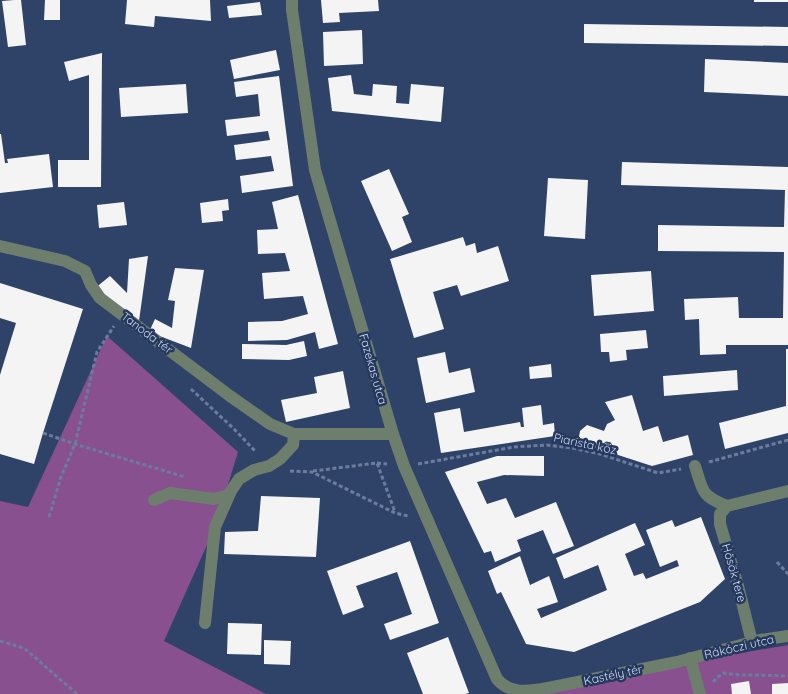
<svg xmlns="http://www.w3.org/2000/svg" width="788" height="694" viewBox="0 0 788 694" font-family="Quicksand,sans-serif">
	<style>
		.green { fill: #88508f }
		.building { fill: #f4f4f4 }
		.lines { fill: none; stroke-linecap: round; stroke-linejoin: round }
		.path { stroke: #6c7c9d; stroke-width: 3; stroke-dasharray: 4 2.5; stroke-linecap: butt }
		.minor { stroke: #6e7e6d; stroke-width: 12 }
		.labels { text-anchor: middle; stroke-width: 5; stroke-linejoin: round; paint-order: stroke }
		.street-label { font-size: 12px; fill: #cedaf2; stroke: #25385d }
	</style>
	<rect width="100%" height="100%" fill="#2f4369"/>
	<path class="green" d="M107,336l131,116 -23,75 -51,114 102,53h-266v-193l28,6z
		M788,645v49h-262l164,-36 51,-5z"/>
	<path class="building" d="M14,0h7l5,45 -18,2 -6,-46z
		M45,0h15v20h-16z
		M127,0h83l1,21 -56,-5 -1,11 -29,-3z
		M321,0h57l1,11 -40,2 1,9 -17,1z
		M754,0h34v2h-34z
		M260,2l2,13 -33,3 -2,-12z
		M584,24l204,3v19l-204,-3z
		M362,30l1,34 -39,2 -1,-34z
		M276,50l4,20 -46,9 -4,-19z
		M102,53l-1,134h-43v-27h31v-85l-20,6 -5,-19z
		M705,59l83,4v33l-84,-4z
		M351,75l3,19 18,2 1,-12 24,2 -1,17 13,1 2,-20 33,3 -3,35 -109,-11 -4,-33z
		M279,76l14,110 -51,7 -2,-17 34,-5 -3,-15 -35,4 -2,-15 36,-5 -2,-9 -41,5 -2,-16 35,-4 -2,-22 -22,3 -2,-15z
		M186,84l2,29 -67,4 -2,-29z
		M0,134h1l4,29h3l-1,-4 42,-5 4,33 -53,6z
		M622,162l166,5v178h-62v9l-26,1 -1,-36 -14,1 -1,-21 54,-2 1,21h44l1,-66 -126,-1v-26l126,2 1,-37 -164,-5z
		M389,169l20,45 -7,3 10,25 -20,9 -31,-70z
		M548,178l40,2 -3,59 -41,-3z
		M298,195l40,149 -19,5 -4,-17 -28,8 -39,1v-19l34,-1 26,-7 -5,-18 -39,3 -2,-26 28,-2 -5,-18 -27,1 -1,-24 21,-1 -6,-27z
		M228,199l1,11 -7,1 1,10 -21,2 -2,-20z
		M124,202l3,23 -28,3 -2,-23z
		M463,237l3,9 9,-3 2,10 21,-7 11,35 -48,15 -4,-11 -24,7 11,37 -30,9 -24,-79z
		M148,256l-9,65 -45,-32 16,-13 17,17 2,-34z
		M175,268l29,2 -13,78 -42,-16 6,-13 17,9 3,-27 -7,-1z
		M651,271l3,40 -60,5 -3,-41z
		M0,283l83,26 -40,124 -9,31 -34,-10v-79l16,-52 -16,-5z
		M646,330l2,18 -22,2 1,10 -17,2 -1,-10h-8l-1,-18z
		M304,341l3,15 -18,4 -47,-1v-15l44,1z
		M786,349h2v84l-63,16 -6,-26 67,-17z
		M445,352l4,21 21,-5 5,24 -49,11 -9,-45z
		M551,364l1,13 -22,2 -1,-12z
		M737,370l1,20 -74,6 -1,-20z
		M343,371l7,37 -64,14 -5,-22 36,-7 -3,-16z
		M632,395l11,36 15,-5 5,16 25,-7 5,20 -41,11 -74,-24 2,-11 7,-6 17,6 3,-7 8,-4 -10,-18z
		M541,405l2,20 11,-2 1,13 -114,17 -7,-40 26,-5 4,24 56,-10 1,5h3l-2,-19z
		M497,456h47v20l-40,-1 -27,7 10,22 19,-6 9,20 41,-16 18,44 -21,8 -10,-24 -26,10 4,11 -26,11 -4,-11 -7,2 -39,-81z
		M261,496l59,2 -4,59 -92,-3 1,-22 33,-1z
		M701,517l24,62 -25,23 -126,50 -48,-8 -25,-52 -4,2 -9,-23 32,-15 10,29 19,-9 9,26 -21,7 4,9 66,-28 -9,-25 -34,14 -8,-21 79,-35 10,22 -20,9 9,22 9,-3 3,6 33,-13 -2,-6 -17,7 -14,-37 26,-10 3,7z
		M410,541l29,82 -49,17 -6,-16 28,-10 -15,-42 -41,14 8,21 -21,8 -16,-44z
		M228,623l34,1 -1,31 -34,-1z
		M448,637l21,56 -4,1h-42l-16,-41z
		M264,640l27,1 -1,24 -26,-1z
		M749,681l2,13h-19l-1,-10z
		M788,683v11h-16v-10z"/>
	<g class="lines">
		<path class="path" d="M191,389l43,40 22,23
			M43,433l32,11 110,33
			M709,462l79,-22
			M377,463l10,1
			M418,464l96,-17 33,-2 25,3 28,6 58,19 23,-4
			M290,471l22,1 83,41 13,3
			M313,471l64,-8 18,49
			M49,517l12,-40 14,-33 22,-92 17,-26
			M777,562l11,12
			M0,641l24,7 53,46
			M713,682l5,-5 5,-4 16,2h14l35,1"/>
		<path class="minor" d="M292,0v10l23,160 78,264 11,32 93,213c13,15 30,13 51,9l129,-26 83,-22 28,-4
			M0,246l65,15 20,10 6,14 9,13 130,98 40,28 24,10h99
			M695,466c8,25 6,30 32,40
			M154,500l16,-7 44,6 15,-4
			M205,623l10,-96 16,-36 8,-12 15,-9 15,-4 11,-7 13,-14 1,-11
			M752,642l-14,-56 -18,-62v-10l7,-8 61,-15
			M690,658l10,36"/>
	</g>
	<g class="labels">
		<g class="street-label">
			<text transform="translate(147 333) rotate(37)" y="4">Tanoda tér</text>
			<text transform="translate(373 369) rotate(74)" y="4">Fazekas utca</text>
			<text transform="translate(585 444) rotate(12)" y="4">Piarista köz</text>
			<text transform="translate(734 573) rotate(74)" y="4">Hősök tere</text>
			<text transform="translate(739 647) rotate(-13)" y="4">Rákóczi utca</text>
			<text transform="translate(613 675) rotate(-12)" y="4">Kastély tér</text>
		</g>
	</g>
</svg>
